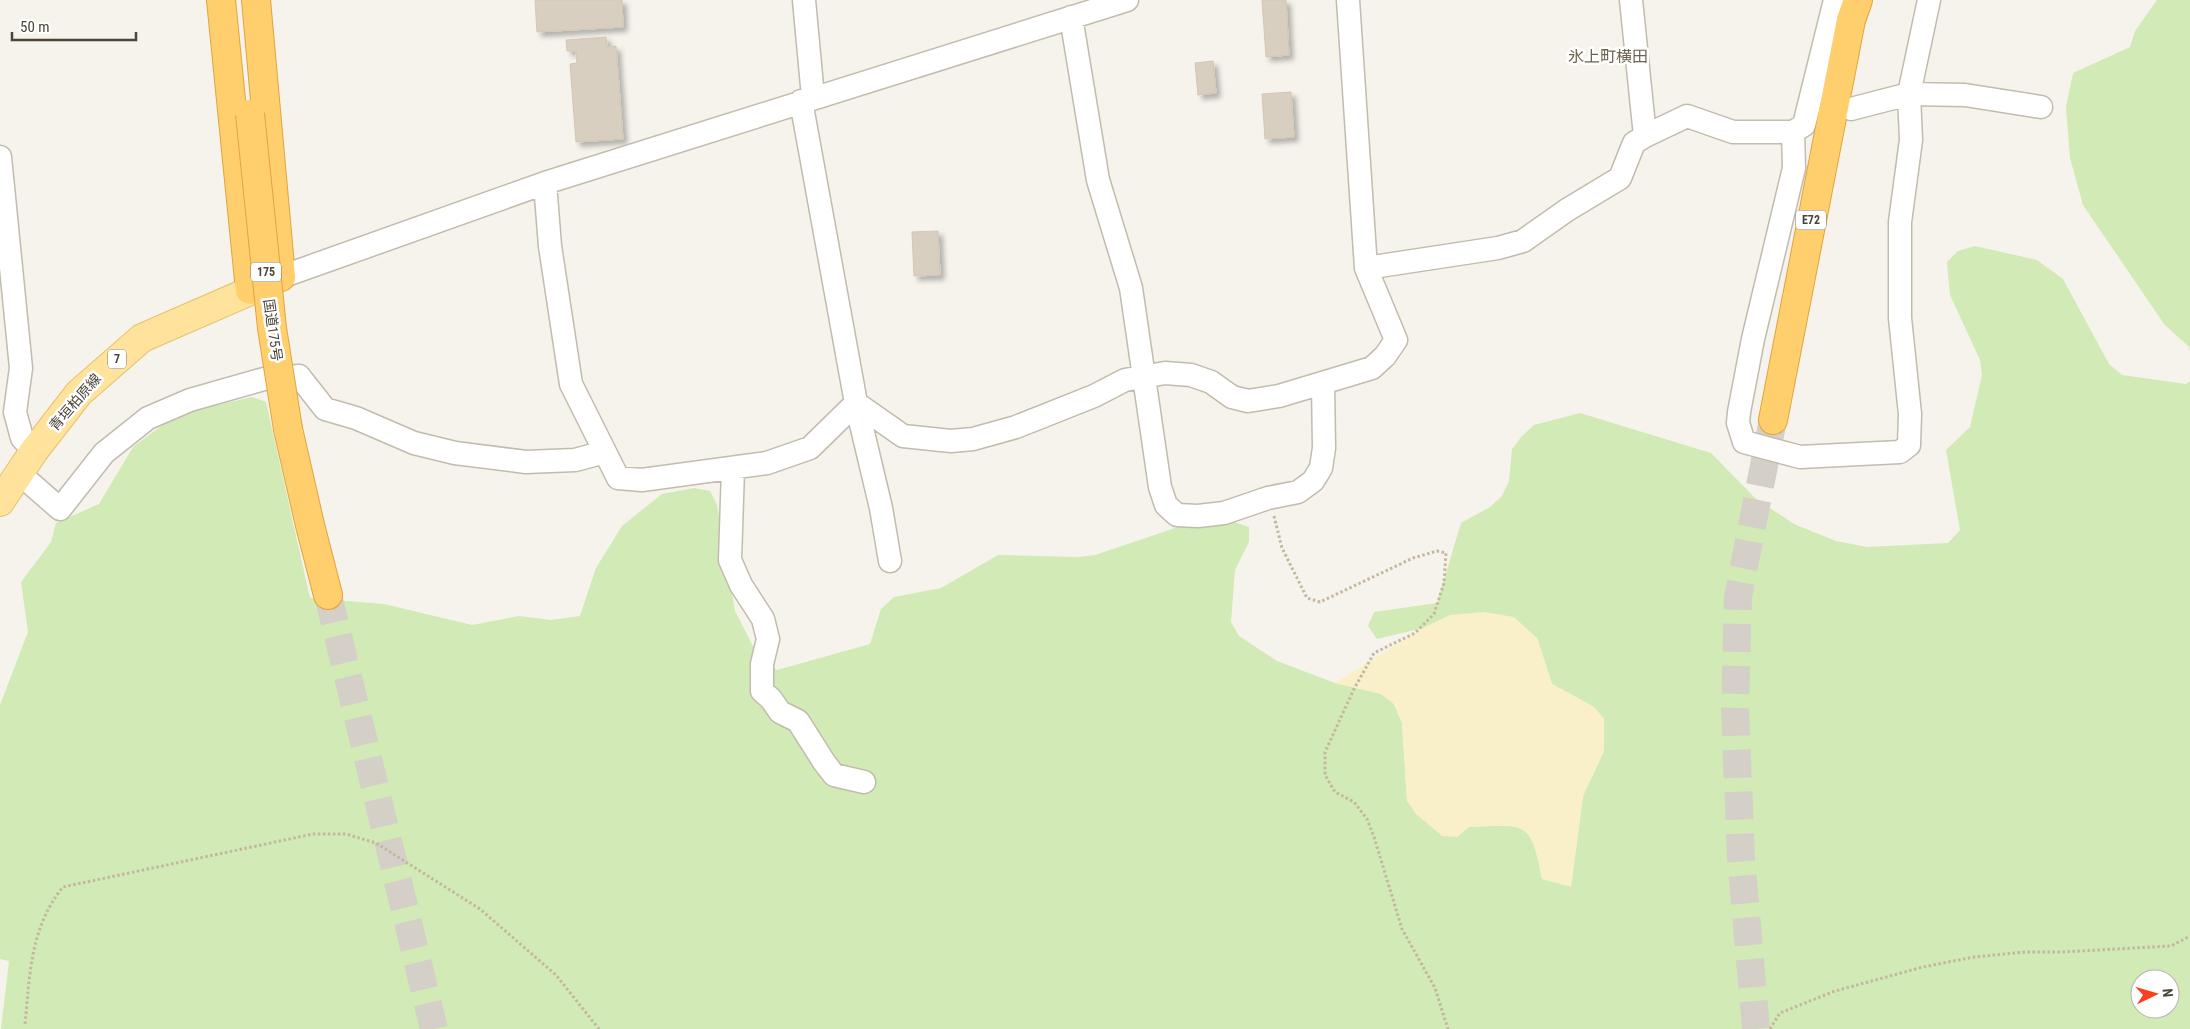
<svg xmlns="http://www.w3.org/2000/svg" width="2190" height="1029" viewBox="0 0 2190 1029" font-family="'Roboto Condensed','Noto Sans JP',sans-serif">
	<style>
		.green { fill: #d2eab5; fill-rule: evenodd }
		.sand { fill: #f9efc9 }
		.building { fill: #d8cfc1; stroke: #d3c7b4; filter: url(#shadow) }
		.lines { fill: none; stroke-linecap: round; stroke-linejoin: round }
		.highway-tunnel { stroke: #d4d0c8; stroke-width: 28; stroke-dasharray: 28 14; stroke-linecap: butt }
		.minor-casing { stroke: #c2bbae; stroke-width: 25 }
		.major-casing { stroke: #e6c16a; stroke-width: 30 }
		.highway-casing { stroke: #e0a43c; stroke-width: 30 }
		.path { stroke: #c4b79f; stroke-width: 3; stroke-dasharray: 2.5 2.5; stroke-linecap: butt }
		.minor { stroke: #fff; stroke-width: 22 }
		.major { stroke: #ffe39c; stroke-width: 28 }
		.highway { stroke: #ffcf6e; stroke-width: 28 }
		.highway-bridge-casing { stroke: #e0a43c; stroke-width: 30; stroke-linecap: butt }
		.highway-bridge { stroke: #ffcf6e; stroke-width: 28 }
		.labels { text-anchor: middle; stroke-width: 5; stroke-linejoin: round; paint-order: stroke }
		.shield { fill: #fff; stroke: #817c74; stroke-width: 1 }
		.shield-label { font-size: 12px; font-weight: bold; fill: #4b4439 }
		.street-label { font-size: 14px; fill: #4b4439; stroke: #fff }
		.quarter-label { font-size: 16px; fill: #6e6250; stroke: #fff }
	</style>
	<defs>
		<filter id="shadow"><feDropShadow dx="4.5" dy="4.5" stdDeviation="2.5" flood-color="#0004"/></filter>
	</defs>
	<rect width="100%" height="100%" fill="#f6f3ec"/>
	<path class="green" d="M2157,0h33v351l-1,-4 -25,-23 -81,-119 -13,-47 -4,-51 7,-34 57,-26 5,-16z
		M1975,246l62,14 26,19 46,85 13,11 64,9 4,-3v648h-2189l8,-68 -9,-2v-254l28,-73 -7,-50 30,-40 5,-19 43,-19 34,-57 43,-32 76,-18 14,5 44,196 74,6 88,21 47,-9 32,4 29,-4 16,-48 26,-42 40,-32 32,-6 16,3 7,14 18,106 22,43 20,16 93,-26 11,-35 13,-12 47,-9 57,-33 81,2 16,-2 92,-31 47,-2 15,5v15l-14,28 -4,52 8,14 38,25 58,22 47,11 12,10 8,19 5,78 50,36 12,-10c56,-2 62,-8 73,52l29,7 12,-90 21,-45v-32l-10,-12 -42,-23 -15,-46 -86,-23 -28,13 -46,11 -9,-13 6,-14 63,-9 24,-80 29,-16 12,-11 7,-15 3,-32 10,-13 12,-11 46,-12 131,40 44,45 39,26 42,17 31,6 81,-4 12,-13 -14,-80 24,-23 12,-52 -2,-15 -30,-65 -3,-33 11,-11zM2140,979h30v30h-30z"/>
	<path class="sand" d="M1484,612l30,5 23,21 15,46 42,23 10,12v32l-21,45 -12,91 -29,-8c-11,-60 -16,-54 -73,-52l-12,10 -15,-1 -26,-22 -9,-13 -5,-78 -8,-19 -13,-10 -46,-11 88,-55 28,-13z"/>
	<path class="building" d="M535,0h87l1,27 -86,5z
		M1262,0h24l3,55 -23,2z
		M606,37l1,10 9,-1 7,93 -47,3 -6,-78 7,-1 -1,-12h-9l-1,-11z
		M1213,61l3,32 -18,2 -3,-32z
		M1291,92l3,45 -29,2 -3,-45z
		M938,231l2,44 -26,1 -2,-44z"/>
	<g class="lines">
		<path class="highway-tunnel" d="M328,595l106,434
			M1756,1029l-15,-171 -6,-149 3,-112 35,-177"/>
		<defs>
			<path id="minor" d="M804,0l9,97
				M1631,0l14,136
				M1071,17l27,163 33,108 29,199 6,18 11,10 21,1 26,-3 44,-15 30,-6 15,-11 8,-13 3,-20 -1,-65
				M801,101l55,302 25,105 9,53
				M1851,109l58,-15 56,1 76,12
				M1793,132l1,36 -41,171 -14,73 -1,11 6,19 56,15 100,-5 9,-7 1,-31 -10,-96v-96l11,-82 -2,-46 20,-94
				M0,157l21,211 -6,44 7,26 12,13
				M545,183l5,63 21,138 47,94 24,2 125,-17 43,-15 46,-45
				M1366,268l132,-20 25,-7 44,-31 53,-32 14,-35 11,-7 42,-20 46,16h60l11,-7 31,-125
				M281,277l264,-94 582,-183
				M856,403l47,33 48,5 22,-2 43,-12 78,-31 31,-16 40,-7 26,2 20,7 21,15 16,4 31,-5 93,-28 13,-12 11,-16 -30,-72 -18,-268
				M733,469l-3,91 11,25 22,34 5,20 -6,25v27l9,8 9,13 18,9 26,41 10,13 30,7
				M20,474l40,35 44,-56 44,-35 42,-18 74,-21 35,-3 26,33 31,9 58,25 41,10 71,9 49,-2 30,-8"/>
			<path id="major" d="M0,502l34,-51 45,-58 63,-55 131,-57"/>
			<path id="highway" d="M221,0l29,290
				M256,0l25,277
				M1773,420l78,-400 7,-20
				M288,429l22,96 18,70"/>
		</defs>
		<use href="#minor" class="minor-casing"/>
		<use href="#major" class="major-casing"/>
		<use href="#highway" class="highway-casing"/>
		<path class="path" d="M1274,516l8,32 25,50 13,4 93,-44 24,-7 9,2 -2,30 -10,31 -19,19 -41,20 -20,36 -29,63v23l10,17 19,10 13,17 7,18 28,92 33,59 13,41
			M25,1024c5,-50 5,-96 38,-137l250,-53h33l30,9 104,66 76,66 43,54
			M1770,1029l10,-16 55,-22 88,-24 51,-10 52,-5h36l109,-6 19,-10"/>
		<use href="#minor" class="minor"/>
		<use href="#major" class="major"/>
		<use href="#highway" class="highway"/>
		<defs>
			<path id="highway-bridge" d="M250,114l22,214 16,101"/>
		</defs>
		<use href="#highway-bridge" class="highway-bridge-casing"/>
		<use href="#highway-bridge" class="highway-bridge"/>
	</g>
	<g class="labels">
		<g class="shield">
			<rect x="1796" y="210.5" width="30" height="19" rx="4"/>
			<rect x="251" y="262.5" width="30" height="19" rx="4"/>
			<rect x="108" y="349.5" width="18" height="19" rx="4"/>
		</g>
		<g class="shield-label">
			<text x="1811" y="224">E72</text>
			<text x="266" y="276">175</text>
			<text x="117" y="363">7</text>
		</g>
		<g class="street-label">
			<text transform="translate(273 330) rotate(82)" y="5">国道175号</text>
			<text transform="translate(75 402) rotate(-49)" y="5">青垣柏原線</text>
		</g>
		<g class="quarter-label">
			<text x="1608" y="62">氷上町横田</text>
		</g>
	</g>
	<g transform="translate(2155 994) rotate(85)"><circle r="24" fill="#ffffff" stroke="#b7b4b0"/>
	<path d="M0-4L9 19L0 12L-9 19Z" fill="#fc3f1d"/>
	<text y="-8" font-size="14" font-weight="bold" text-anchor="middle" fill="#4b4439">N</text>
	</g>
	<path d="M12 32v8h124v-8" fill="none" stroke="#4b4439" stroke-width="2.5"/>
	<text x="20" y="32" font-size="15" fill="#4b4439" stroke="#ffffff" stroke-width="4" paint-order="stroke">50 m</text>
</svg>
